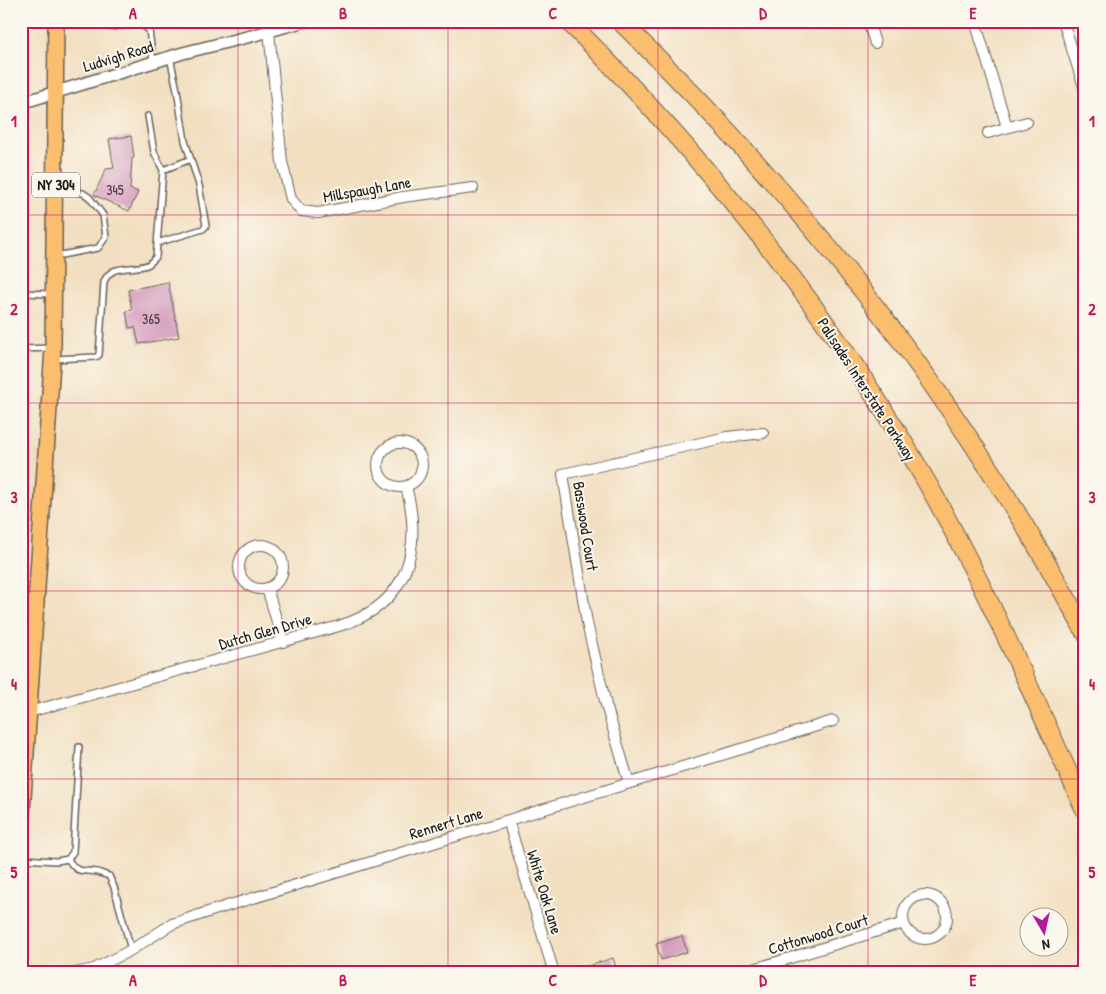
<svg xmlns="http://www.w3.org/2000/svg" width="1106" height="994" viewBox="0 0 1106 994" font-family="'Patrick Hand',sans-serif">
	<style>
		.built { fill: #e4d3f2 }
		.building { fill: #d094ba }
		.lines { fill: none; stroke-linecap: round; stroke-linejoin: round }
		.service-casing { stroke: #676056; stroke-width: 8 }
		.minor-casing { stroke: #676056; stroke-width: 12 }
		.tertiary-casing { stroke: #676056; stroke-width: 14 }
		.primary-casing { stroke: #676056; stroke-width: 18 }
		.motorway-casing { stroke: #676056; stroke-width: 20 }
		.service { stroke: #fff; stroke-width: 5 }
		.minor { stroke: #fff; stroke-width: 10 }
		.tertiary { stroke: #fff; stroke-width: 11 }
		.primary { stroke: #fbbd6e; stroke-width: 15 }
		.motorway { stroke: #fbbd6e; stroke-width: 18 }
		.grid { fill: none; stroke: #c2185b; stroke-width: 1; stroke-opacity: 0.55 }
		.labels { text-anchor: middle; stroke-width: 4; stroke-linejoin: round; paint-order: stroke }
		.number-label { font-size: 14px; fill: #493a44 }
		.shield { fill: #fbf7ec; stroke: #5f5e5a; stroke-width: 1 }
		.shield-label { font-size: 15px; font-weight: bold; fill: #1c1c1c }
		.street-label { font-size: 16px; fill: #1c1c1c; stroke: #fbf7ec }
		.neatline { fill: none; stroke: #c2185b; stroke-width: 2 }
		.grid-label { font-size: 16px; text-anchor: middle; font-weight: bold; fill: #c2185b }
	</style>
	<rect width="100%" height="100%" fill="#fbf7ec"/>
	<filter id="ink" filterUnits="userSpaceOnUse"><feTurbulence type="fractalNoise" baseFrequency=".02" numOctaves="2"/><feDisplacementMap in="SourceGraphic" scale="10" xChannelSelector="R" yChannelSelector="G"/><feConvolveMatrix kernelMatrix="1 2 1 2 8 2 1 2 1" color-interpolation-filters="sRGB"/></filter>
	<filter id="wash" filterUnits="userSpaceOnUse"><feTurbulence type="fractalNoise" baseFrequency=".0096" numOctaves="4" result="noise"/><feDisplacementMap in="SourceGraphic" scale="20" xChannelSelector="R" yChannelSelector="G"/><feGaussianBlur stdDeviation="1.12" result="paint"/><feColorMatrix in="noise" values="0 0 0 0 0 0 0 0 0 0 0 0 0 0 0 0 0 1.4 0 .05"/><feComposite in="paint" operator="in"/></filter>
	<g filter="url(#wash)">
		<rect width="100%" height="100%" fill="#f2dfc1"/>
		<path class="built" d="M21,127l4,2 2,7 -1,233h-5z"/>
		<g id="blocks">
			<path class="building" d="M131,136l3,22h-2l-2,31 8,3 -9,19 -35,-16 12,-26 8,-1 -5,-29z
				M168,282l11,55 -40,7 -4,-17 -6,1 -3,-17 6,-1 -4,-20z
				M682,936l5,16 -26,8 -5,-16z
				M613,958l5,15h-46v-2z"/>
		</g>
	</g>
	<g filter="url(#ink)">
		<use href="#blocks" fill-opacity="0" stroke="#676056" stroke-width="1"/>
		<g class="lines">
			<defs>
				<path id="service" d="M110,21l1,6 28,-4 10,7 4,31
					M163,170l28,-11
					M56,190l27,3 6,4 14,18 3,22 -8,11 -42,8
					M157,243l46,-14 3,-3 -7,-41 -14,-44 -8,-51 -7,-33
					M21,293l31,1
					M21,349l30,-1
					M54,359l42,-2 3,-2 5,-73c7,-19 27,-11 43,-17 3,-1 6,-5 9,-8l7,-87 -9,-18 -6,-36
					M21,859l36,2 11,-2 5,-7 6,-105
					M68,859c10,16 13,10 29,13 4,1 8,3 12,4l5,11 17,63"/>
				<path id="minor" d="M868,21l7,22
					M975,21l32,106
					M1063,21l22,69
					M269,31l13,131 9,37 10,12 17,2 85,-16 70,-9
					M988,133l39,-11
					M378 465a22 22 0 1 1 44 0a22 22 0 1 1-44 0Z
					M239 567a22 22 0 1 1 44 0a22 22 0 1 1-44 0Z
					M267,588l16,54
					M29,712l310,-86c69,-21 84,-76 67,-140
					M629,783l-23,-78 -19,-82 -24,-149 164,-37 36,-4
					M508,820l46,153
					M903 917a22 22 0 1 1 44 0a22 22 0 1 1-44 0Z
					M75,973l19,-4 37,-19 41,-26 42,-14 619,-189
					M741,973l163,-50"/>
				<path id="tertiary" d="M21,103l162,-50 72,-18 50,-14"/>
				<path id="primary" d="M21,828l32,-480 3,-327"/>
				<path id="motorway" d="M568,21c140,140 264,293 362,467 58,104 106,213 155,322
					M620,21c185,179 343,383 465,611"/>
			</defs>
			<use href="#service" class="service-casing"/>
			<use href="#minor" class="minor-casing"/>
			<use href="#tertiary" class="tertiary-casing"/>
			<use href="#primary" class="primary-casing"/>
			<use href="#motorway" class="motorway-casing"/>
			<use href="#service" class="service"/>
			<use href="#minor" class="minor"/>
			<use href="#tertiary" class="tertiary"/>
			<use href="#primary" class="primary"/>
			<use href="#motorway" class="motorway"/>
		</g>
	</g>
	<path class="grid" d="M238,21v952M448,21v952M658,21v952M868,21v952M21,215h1064M21,403h1064M21,591h1064M21,779h1064"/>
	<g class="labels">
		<g class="number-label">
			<text x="115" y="195">345</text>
			<text x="151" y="324">365</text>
		</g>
		<rect class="shield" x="32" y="172.5" width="48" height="25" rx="4"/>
		<g class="shield-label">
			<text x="56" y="190">NY 304</text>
		</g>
		<g class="street-label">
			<text transform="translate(118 56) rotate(-17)" y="6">Ludvigh Road</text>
			<text transform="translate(367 189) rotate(-10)" y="6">Millspaugh Lane</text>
			<text transform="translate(867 389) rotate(57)" y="6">Palisades Interstate Parkway</text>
			<text transform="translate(586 526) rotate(81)" y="6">Basswood Court</text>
			<text transform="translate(265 631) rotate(-16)" y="6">Dutch Glen Drive</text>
			<text transform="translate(446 823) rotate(-17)" y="6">Rennert Lane</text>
			<text transform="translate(545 892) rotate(73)" y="6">White Oak Lane</text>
			<text transform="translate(818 934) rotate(-17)" y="6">Cottonwood Court</text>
		</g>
	</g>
	<rect width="1106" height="994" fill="none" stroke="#fbf7ec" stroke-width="55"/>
	<g transform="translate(1044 932) rotate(171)"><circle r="24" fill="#fbf7ec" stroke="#a29f99"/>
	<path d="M0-4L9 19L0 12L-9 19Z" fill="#b5179e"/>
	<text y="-8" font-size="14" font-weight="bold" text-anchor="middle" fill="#1c1c1c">N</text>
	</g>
	<rect x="28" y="28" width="1050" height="938" class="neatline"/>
	<g class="grid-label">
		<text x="133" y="19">A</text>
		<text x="343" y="19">B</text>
		<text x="553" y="19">C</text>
		<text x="763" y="19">D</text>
		<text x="973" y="19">E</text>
		<text x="14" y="127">1</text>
		<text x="1092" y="127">1</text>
		<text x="14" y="315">2</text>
		<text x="1092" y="315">2</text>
		<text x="14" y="503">3</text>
		<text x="1092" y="503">3</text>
		<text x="14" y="690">4</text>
		<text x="1092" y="690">4</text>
		<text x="14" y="878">5</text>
		<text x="1092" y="878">5</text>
		<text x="133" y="986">A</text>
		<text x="343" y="986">B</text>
		<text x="553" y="986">C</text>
		<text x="763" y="986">D</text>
		<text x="973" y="986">E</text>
	</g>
</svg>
